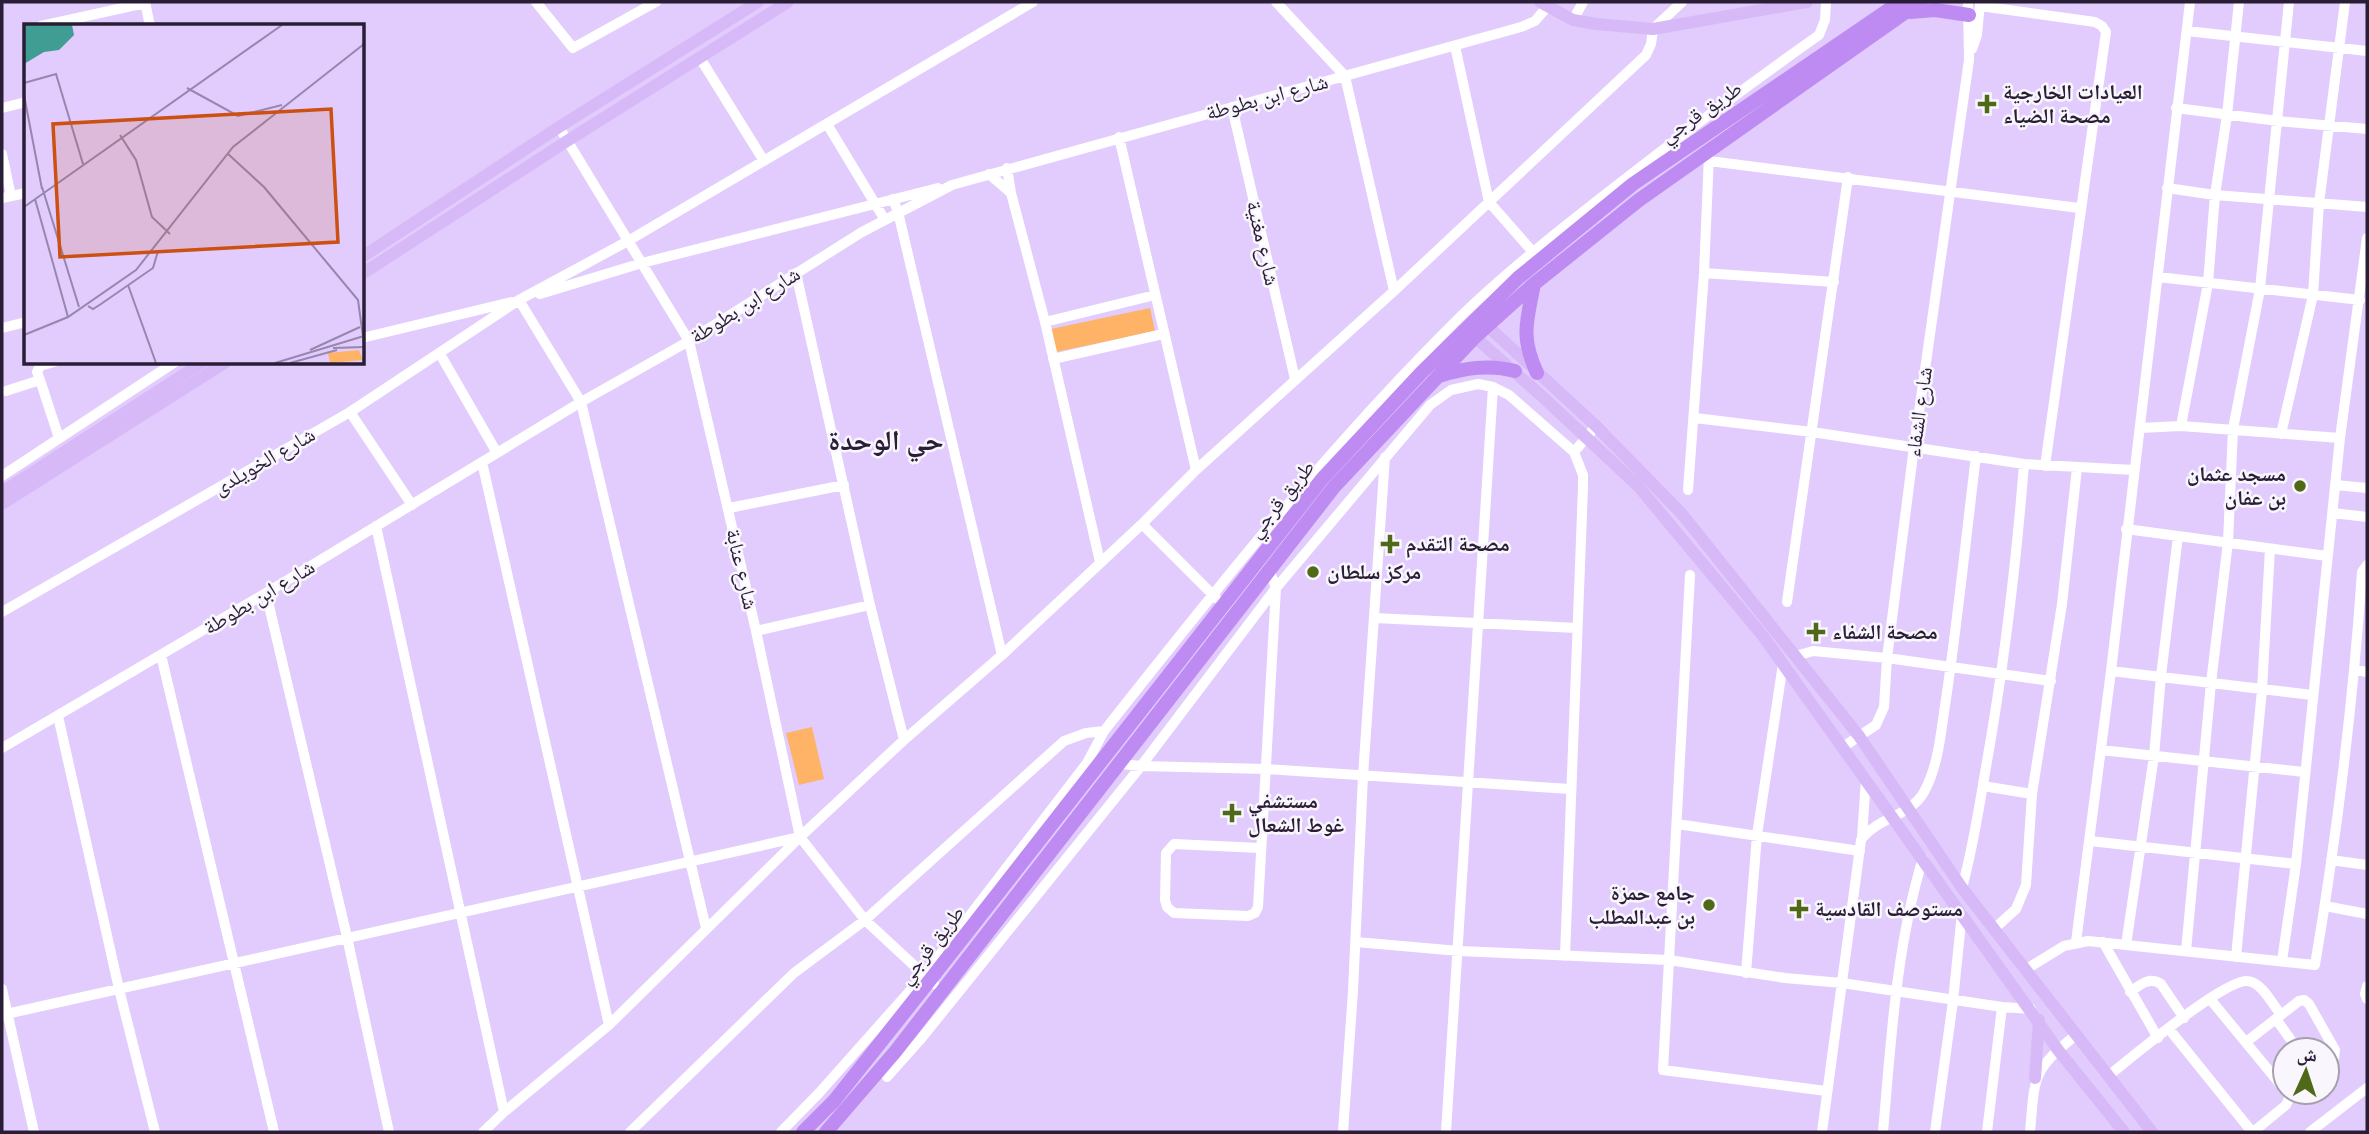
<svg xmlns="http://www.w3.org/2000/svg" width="2369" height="1134" viewBox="0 0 2369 1134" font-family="Merriweather,'Noto Naskh Arabic',serif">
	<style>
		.green { fill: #feb367 }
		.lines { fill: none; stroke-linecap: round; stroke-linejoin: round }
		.minor { stroke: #fff; stroke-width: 10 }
		.major { stroke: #d8b9f8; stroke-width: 12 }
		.highway { stroke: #be8bf3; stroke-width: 14 }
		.poi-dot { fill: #506919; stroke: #f9f6fd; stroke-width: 2.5 }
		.labels { text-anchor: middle; stroke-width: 5; stroke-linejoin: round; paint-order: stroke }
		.poi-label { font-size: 21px; font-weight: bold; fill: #291e35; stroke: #f9f6fd; text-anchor: start }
		.street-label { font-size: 21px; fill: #291e35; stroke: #f9f6fd }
		.district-label { font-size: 28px; font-weight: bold; fill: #291e35; stroke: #f9f6fd }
		.inset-road { fill: none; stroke: #9786ad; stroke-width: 2 }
		.view { fill: #cb5012; fill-opacity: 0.15; stroke: #cb5012; stroke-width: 3.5 }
		.inset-edge { fill: none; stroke: #291e35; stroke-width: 3.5 }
	</style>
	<rect width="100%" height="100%" fill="#e1ccfd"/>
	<path class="green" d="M1150,308l5,23 -99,21 -5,-23z
		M812,727l12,52 -25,6 -13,-52z"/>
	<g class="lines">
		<path class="minor" d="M145,2l5,24
			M536,2l37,46 83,-46
			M1276,2l69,74 49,215
			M1980,6l115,16 7,4 4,6 -61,434
			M1573,20l10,-18
			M41,26l104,-23
			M2187,31l180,20
			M1455,46l34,156 43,49
			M1972,49l5,-14 3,-33
			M700,58l64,103
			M1232,107l63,272
			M2,108l24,-6
			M2176,108l102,13 89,8
			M827,124l58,96
			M559,127l130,214 67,290 44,206 65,83 69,64
			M1119,137l77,333
			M2,154l9,42
			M1709,161l370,47
			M989,174l22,19 -4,-25
			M2167,188l48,7 152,12
			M1011,193l34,129 55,240
			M2,198l24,-5
			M893,199l5,13 104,443
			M796,273l74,332 34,135
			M1704,273l130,9
			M2158,277l202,23
			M540,294l102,-31 296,-75
			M519,300l62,102 125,526
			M1045,322l110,-27
			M2,328l24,-6
			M362,338l150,-36
			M440,354l57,99
			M1053,359l110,-25
			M40,380l-3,-8 3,-6 14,-4
			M6,391l34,-11 19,58
			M350,412l62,93
			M1695,418l117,14 212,32 110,6
			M2181,426l27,-143 7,-88 12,-80 12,-113
			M2140,428l41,-2 159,12
			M2281,434l32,-139 6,-92 26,-201
			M1574,452l22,-26
			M482,462l127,563
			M2,476l173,-114
			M2335,485l32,3
			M1688,490l16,-217 5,-118
			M729,508l115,-23
			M2333,513l34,4
			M1142,524l74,74
			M376,526l128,586
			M2126,529l201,27
			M1270,572l6,16 154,-183 21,-15 27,-6 15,3 16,8 65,57 9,23v12l-18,469
			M1690,575l-27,495 163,21
			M266,593l81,344 42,195
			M1787,602l61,-425
			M2,612l348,-200 169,-112 109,-59 405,-239
			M1375,618l202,10
			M756,631l114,-26
			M161,655l113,477
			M1796,656l17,-5 74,7 164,23
			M2355,670l12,2
			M2111,671l201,24
			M58,716l61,273 36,143
			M1843,747l33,-22 8,-18 3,-49 27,-211 55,-387 -1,-58
			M2,748l264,-155 315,-191 108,-61 173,-109 90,-47 569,-158 14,-6 13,-15
			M2101,750l203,22
			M1121,764l20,2 125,3 304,20
			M1983,786l49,8
			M1677,824l183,27
			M1862,837l4,-58
			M2090,841l206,23
			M2331,860l36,5
			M1962,888c11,-40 17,-80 24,-121 18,-101 30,-201 38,-303
			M2325,906l42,8
			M1994,929l22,-20 10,-24 6,-91 30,-190 15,-136
			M1356,942l103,9 210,9 116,18 57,5 160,24 -15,125
			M2076,942l35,-271 79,-669
			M2103,942l55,96
			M2126,945l28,-189 7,-80 17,-140
			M2186,951l25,-268 17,-141 5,-113 27,-140 29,-287
			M2236,957l26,-267 8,-141
			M2282,961l14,-97 44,-426 27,-200
			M2025,970l39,-24 24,-5 227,24c22,-130 38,-262 47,-393l5,-7
			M1746,973l11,-138 26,-171
			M2367,986l-2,8 2,5
			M2,989l32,143
			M2130,992c10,-7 19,-16 31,-8l23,34
			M2210,999l75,91
			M2002,1007l29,2
			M2,1015l798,-178 104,-97 98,-85 140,-131 54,-54 198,-179 252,-236 5,-11 2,-15 29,-27
			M2276,1019l22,31
			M2169,1029l83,103
			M2246,1042l53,-41 5,-1 5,4 26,46 -1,8 -7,6
			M2108,1076c23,-18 115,-96 139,-95 14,0 26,24 34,34
			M887,1077l33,-37 221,-274 135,-178 -18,319 -3,6 -7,3 -74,-3 -7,-6 -2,-7 1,-47 8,-9 86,4
			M483,1132l21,-20 105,-87 191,-188
			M630,1132l164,-159 71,-53 199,-179 22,-8 18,-2c113,-143 228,-288 358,-416 50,-48 104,-90 158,-132 65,-51 131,-100 199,-148l6,-15 1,-18
			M781,1132l38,-39 105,-118 163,-212 17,-32
			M1343,1132l10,-141 10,-215 22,-319
			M1446,1132l47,-745
			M1822,1132l39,-292c16,-23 49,-23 63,-48 15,-27 17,-62 22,-93 12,-81 20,-162 30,-243
			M1883,1132c8,-91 13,-185 40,-274
			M1935,1132l18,-131 9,-88
			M2030,1132c5,-55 1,-61 46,-97
			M2253,1132l33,-27 6,-13
			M2310,1132l57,-44"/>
		<path class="major" d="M1540,2l33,18 23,4 57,5 154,-27
			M362,257l197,-130 199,-125
			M362,274l205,-133 221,-139
			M1481,320l115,106 86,88 177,222 103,152 190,244
			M1468,331l76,67 94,88 125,150 295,414 66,82
			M2,492l201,-130
			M2,504l224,-142
			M2035,1078l4,-58"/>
		<path class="highway" d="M1910,12l25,-2 34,5
			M1534,284c-7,37 -14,52 3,89
			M1439,376c26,-8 50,-12 76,-5
			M803,1132l31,-31 96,-121 392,-501 99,-106 97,-95 115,-94 267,-182
			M826,1132l69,-80 439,-565 141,-150 59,-53 105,-84 281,-198"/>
	</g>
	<g class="poi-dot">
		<path d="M1983.5 93.5h7v7h7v7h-7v7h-7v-7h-7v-7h7z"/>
		<circle cx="2300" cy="486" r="7"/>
		<path d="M1386.5 533.5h7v7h7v7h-7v7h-7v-7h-7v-7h7z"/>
		<circle cx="1313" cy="572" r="7"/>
		<path d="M1812.5 621.5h7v7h7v7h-7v7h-7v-7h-7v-7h7z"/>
		<path d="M1228.5 802.5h7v7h7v7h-7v7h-7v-7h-7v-7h7z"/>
		<circle cx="1709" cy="905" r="7"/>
		<path d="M1795.5 898.5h7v7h7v7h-7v7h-7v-7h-7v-7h7z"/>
	</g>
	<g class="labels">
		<g class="poi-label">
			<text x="2003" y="99">العيادات الخارجية<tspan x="2003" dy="24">مصحة الضياء</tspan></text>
			<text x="2286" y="481" text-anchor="end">مسجد عثمان<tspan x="2286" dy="24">بن عفان</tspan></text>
			<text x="1406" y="551">مصحة التقدم</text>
			<text x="1327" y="579">مركز سلطان</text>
			<text x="1832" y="639">مصحة الشفاء</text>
			<text x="1248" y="808">مستشفي<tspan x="1248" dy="24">غوط الشعال</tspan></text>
			<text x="1695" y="900" text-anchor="end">جامع حمزة<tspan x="1695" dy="24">بن عبدالمطلب</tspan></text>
			<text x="1815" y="916">مستوصف القادسية</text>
		</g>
		<g class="street-label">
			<text transform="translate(1267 97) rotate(-15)" y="7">شارع ابن بطوطة</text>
			<text transform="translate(1701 112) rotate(-34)" y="7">طريق قرجي</text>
			<text transform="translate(1263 243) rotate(77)" y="7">شارع مغنية</text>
			<text transform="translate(745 305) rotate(-32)" y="7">شارع ابن بطوطة</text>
			<text transform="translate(1919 412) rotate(-82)" y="7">شارع الشفاء</text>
			<text transform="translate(264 461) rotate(-30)" y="7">شارع الخويلدى</text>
			<text transform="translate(1281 499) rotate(-51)" y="7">طريق قرجي</text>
			<text transform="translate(742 569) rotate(77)" y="7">شارع عنابة</text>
			<text transform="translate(259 597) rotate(-31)" y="7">شارع ابن بطوطة</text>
			<text transform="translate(931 945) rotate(-52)" y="7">طريق قرجي</text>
		</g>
		<g class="district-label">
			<text x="886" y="450">حي الوحدة</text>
		</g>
	</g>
	<g transform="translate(24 24)">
		<rect width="340" height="340" fill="#e1ccfd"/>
		<path d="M335,326l4,10 -33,3 -2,-10z" fill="#feb367"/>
		<path d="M0,1h48l2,10 -15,15 -15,2 -20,12z" fill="#3f9d93"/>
		<path class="inset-road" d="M0,59l32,-9 27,90M163,64l51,28 44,-11M0,71l18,94M96,111l16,25 16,57 18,17M203,129l37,34 94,113 6,44M18,163l37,120M11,175l33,118M0,183l258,-182M104,261l28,78M64,282l5,3 8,-5 52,-36 5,-17M0,311l44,-18 68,-47 97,-123 131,-103M309,324l31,-1M286,326l50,-23M251,339l89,-27M266,339l47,-13"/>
		<path class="view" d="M307,85l7,133 -278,15 -7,-133z"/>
		<rect width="340" height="340" class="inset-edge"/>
	</g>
	<rect width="2369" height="1134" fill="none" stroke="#291e35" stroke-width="7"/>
	<g transform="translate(2306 1071) rotate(3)"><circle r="33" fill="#f9f6fd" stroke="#a6a0ad" stroke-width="2"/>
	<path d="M0-5L12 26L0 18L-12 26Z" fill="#506919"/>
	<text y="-10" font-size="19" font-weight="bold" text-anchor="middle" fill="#291e35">ش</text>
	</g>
</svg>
